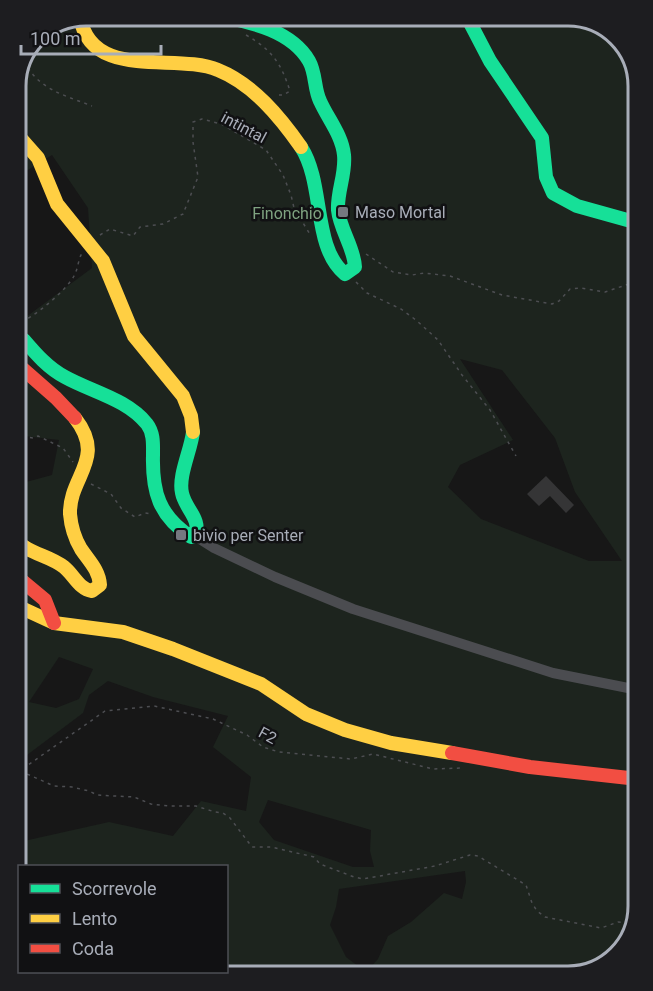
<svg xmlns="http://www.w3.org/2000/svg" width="653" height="991" viewBox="0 0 653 991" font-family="Roboto,sans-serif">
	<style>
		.green { fill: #1d241e; fill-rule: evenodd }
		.building { fill: #353536 }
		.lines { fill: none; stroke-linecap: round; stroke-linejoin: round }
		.path { stroke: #4d4e52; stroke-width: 1.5; stroke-dasharray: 3 4.5; stroke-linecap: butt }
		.street { stroke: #4b4c50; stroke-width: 10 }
		.fast { stroke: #16e098; stroke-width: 14 }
		.slow { stroke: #ffcf43; stroke-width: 14 }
		.jam { stroke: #f24e42; stroke-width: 14 }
		.poi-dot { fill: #757880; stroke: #111113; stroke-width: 2 }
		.labels { text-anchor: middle; stroke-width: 5; stroke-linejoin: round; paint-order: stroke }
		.street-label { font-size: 16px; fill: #a8adb8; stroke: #111113 }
		.poi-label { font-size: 16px; fill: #a8adb8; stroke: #111113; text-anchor: start }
		.park-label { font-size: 16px; fill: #7fa381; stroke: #111113 }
		.rim { fill: none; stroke: #a8adb8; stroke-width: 3 }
	</style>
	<rect width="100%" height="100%" fill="#171717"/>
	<path class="green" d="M86,15h486l34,12 23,24 9,35v820l-10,35 -26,26 -34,9h-487l-13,-4h158v-106h-206l-1,56 -4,-17v-62l94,-21 64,14 28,-35 45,10 5,-34 -38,-30 15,-31 -75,-19 -45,-16 -19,14 -6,18 -68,51v-279l37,-10 7,-35 -44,-5v-113l7,-2 70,-52 -4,-60 -36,-53 -37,23v-97l24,-48zM460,359l42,11 53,68 20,54 47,69h-33l-108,-42 -33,-32 12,-22 53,-25zM59,657l34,12 -14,30 -23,9 -27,-6zM268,800l103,30 -1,21 4,16h-21l-79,-27 -15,-18zM465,871l1,11 -4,17 -18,-6 -33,29 -23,14 -10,23 -12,13 -20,-15 -16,-32 6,-18 3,-18z"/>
	<path class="building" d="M15,436l11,29 -11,4z
		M546,476l28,29 -8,8 -16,-17 -11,10 -12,-12z"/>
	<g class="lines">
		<path class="path" d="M246,35c26,15 35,28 44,56l-7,4h-8
			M25,61c11,28 42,35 67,45
			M100,235l10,-6 23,7 7,-9 23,-3 20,-10 15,-37 -5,-35v-20l9,-3 19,5 45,26 17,25 8,20 3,13 17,28
			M366,254l27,18 19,3 12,-2 26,3 52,19 50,9 7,-3 11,-12 11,-1 24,4 33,-11
			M356,282l11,11 34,16 15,11 22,20 24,35 28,35 26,46
			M15,325c17,-6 50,-33 59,-49 4,-7 4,-16 8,-23
			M15,436l19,2 4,-2 25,12 10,14
			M91,484l20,10 10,14 14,9 10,-4 6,1
			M19,762l3,2 5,10 27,12 18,1 17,4 8,4 37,2 17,7 18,2h27l19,6 8,1 7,5 22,29h19l43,10 6,7 34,13 9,2 72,-13 35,-11 8,1 48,29 6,18 5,8 8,6 56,11 17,-6 9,1 4,7
			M22,763l6,2 77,-54 49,-5 59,13 34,16 16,12 16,5 72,7 22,-5 60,15 28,-1"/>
		<path class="street" d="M195,536l19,12 61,29 78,32 200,64 85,17"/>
		<path class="fast" d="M217,15c32,7 74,15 92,46 7,12 5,28 11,40 8,18 22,34 24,54 2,19 -7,36 -6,55 2,20 16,37 17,57l-10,7c-33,-27 -20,-90 -44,-127
			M466,15l24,46 52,77 4,39 7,16 24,13 61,17
			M15,339l9,1c12,14 24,28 41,37 27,15 62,22 82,47 7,9 6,21 6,31 -1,37 6,61 38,82l4,-1c7,-17 -10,-27 -13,-43 -4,-17 9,-43 11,-61"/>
		<path class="slow" d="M80,17c11,65 96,35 138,53 35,14 62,47 83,77
			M15,132l23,26 19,46 46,57 31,75 49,60 8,20 2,16
			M15,488l3,1 1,12 -4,11
			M15,539c13,15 34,16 49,28 10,8 15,22 28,24l8,-6c-1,-15 -11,-24 -19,-36 -6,-10 -10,-23 -11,-35 -1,-38 37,-55 5,-96
			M15,605l39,18 69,9 50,17 88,35 45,30 39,16 46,13 61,10"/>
		<path class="jam" d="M15,362l41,36 19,20
			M15,575l30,25 9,23
			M452,753l78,14 108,12"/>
	</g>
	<g class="poi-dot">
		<rect x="337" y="206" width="12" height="12" rx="3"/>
		<rect x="175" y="529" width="12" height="12" rx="3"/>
	</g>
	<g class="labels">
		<g class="street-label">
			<text transform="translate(244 127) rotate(28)" y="6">intintal</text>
			<text transform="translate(268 735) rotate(28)" y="6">F2</text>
		</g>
		<g class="poi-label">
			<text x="355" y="218">Maso Mortal</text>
			<text x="193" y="541">bivio per Senter</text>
		</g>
		<g class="park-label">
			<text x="287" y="219">Finonchio</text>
		</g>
	</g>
	<path d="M0 0H653V991H0ZM86 26H568A60 60 0 0 1 628 86V906A60 60 0 0 1 568 966H86A60 60 0 0 1 26 906V86A60 60 0 0 1 86 26Z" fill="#1d1d20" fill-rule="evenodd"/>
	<path class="rim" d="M86 26H568A60 60 0 0 1 628 86V906A60 60 0 0 1 568 966H86A60 60 0 0 1 26 906V86A60 60 0 0 1 86 26Z"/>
	<rect x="18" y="865" width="210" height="108" fill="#111113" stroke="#4d4f55" stroke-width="1.5"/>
	<rect x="30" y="884" width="30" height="9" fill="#16e098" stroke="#4d4f55" stroke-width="1.5"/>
	<text x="72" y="895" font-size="18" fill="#a8adb8">Scorrevole</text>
	<rect x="30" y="914" width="30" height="9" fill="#ffcf43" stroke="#4d4f55" stroke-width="1.5"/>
	<text x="72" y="925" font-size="18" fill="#a8adb8">Lento</text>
	<rect x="30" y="944" width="30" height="9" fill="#f24e42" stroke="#4d4f55" stroke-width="1.5"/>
	<text x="72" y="955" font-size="18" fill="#a8adb8">Coda</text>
	<path d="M21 45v9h140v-9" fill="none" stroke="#a8adb8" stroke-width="3"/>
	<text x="30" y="45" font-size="18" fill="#a8adb8" stroke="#111113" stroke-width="4.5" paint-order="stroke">100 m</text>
</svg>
